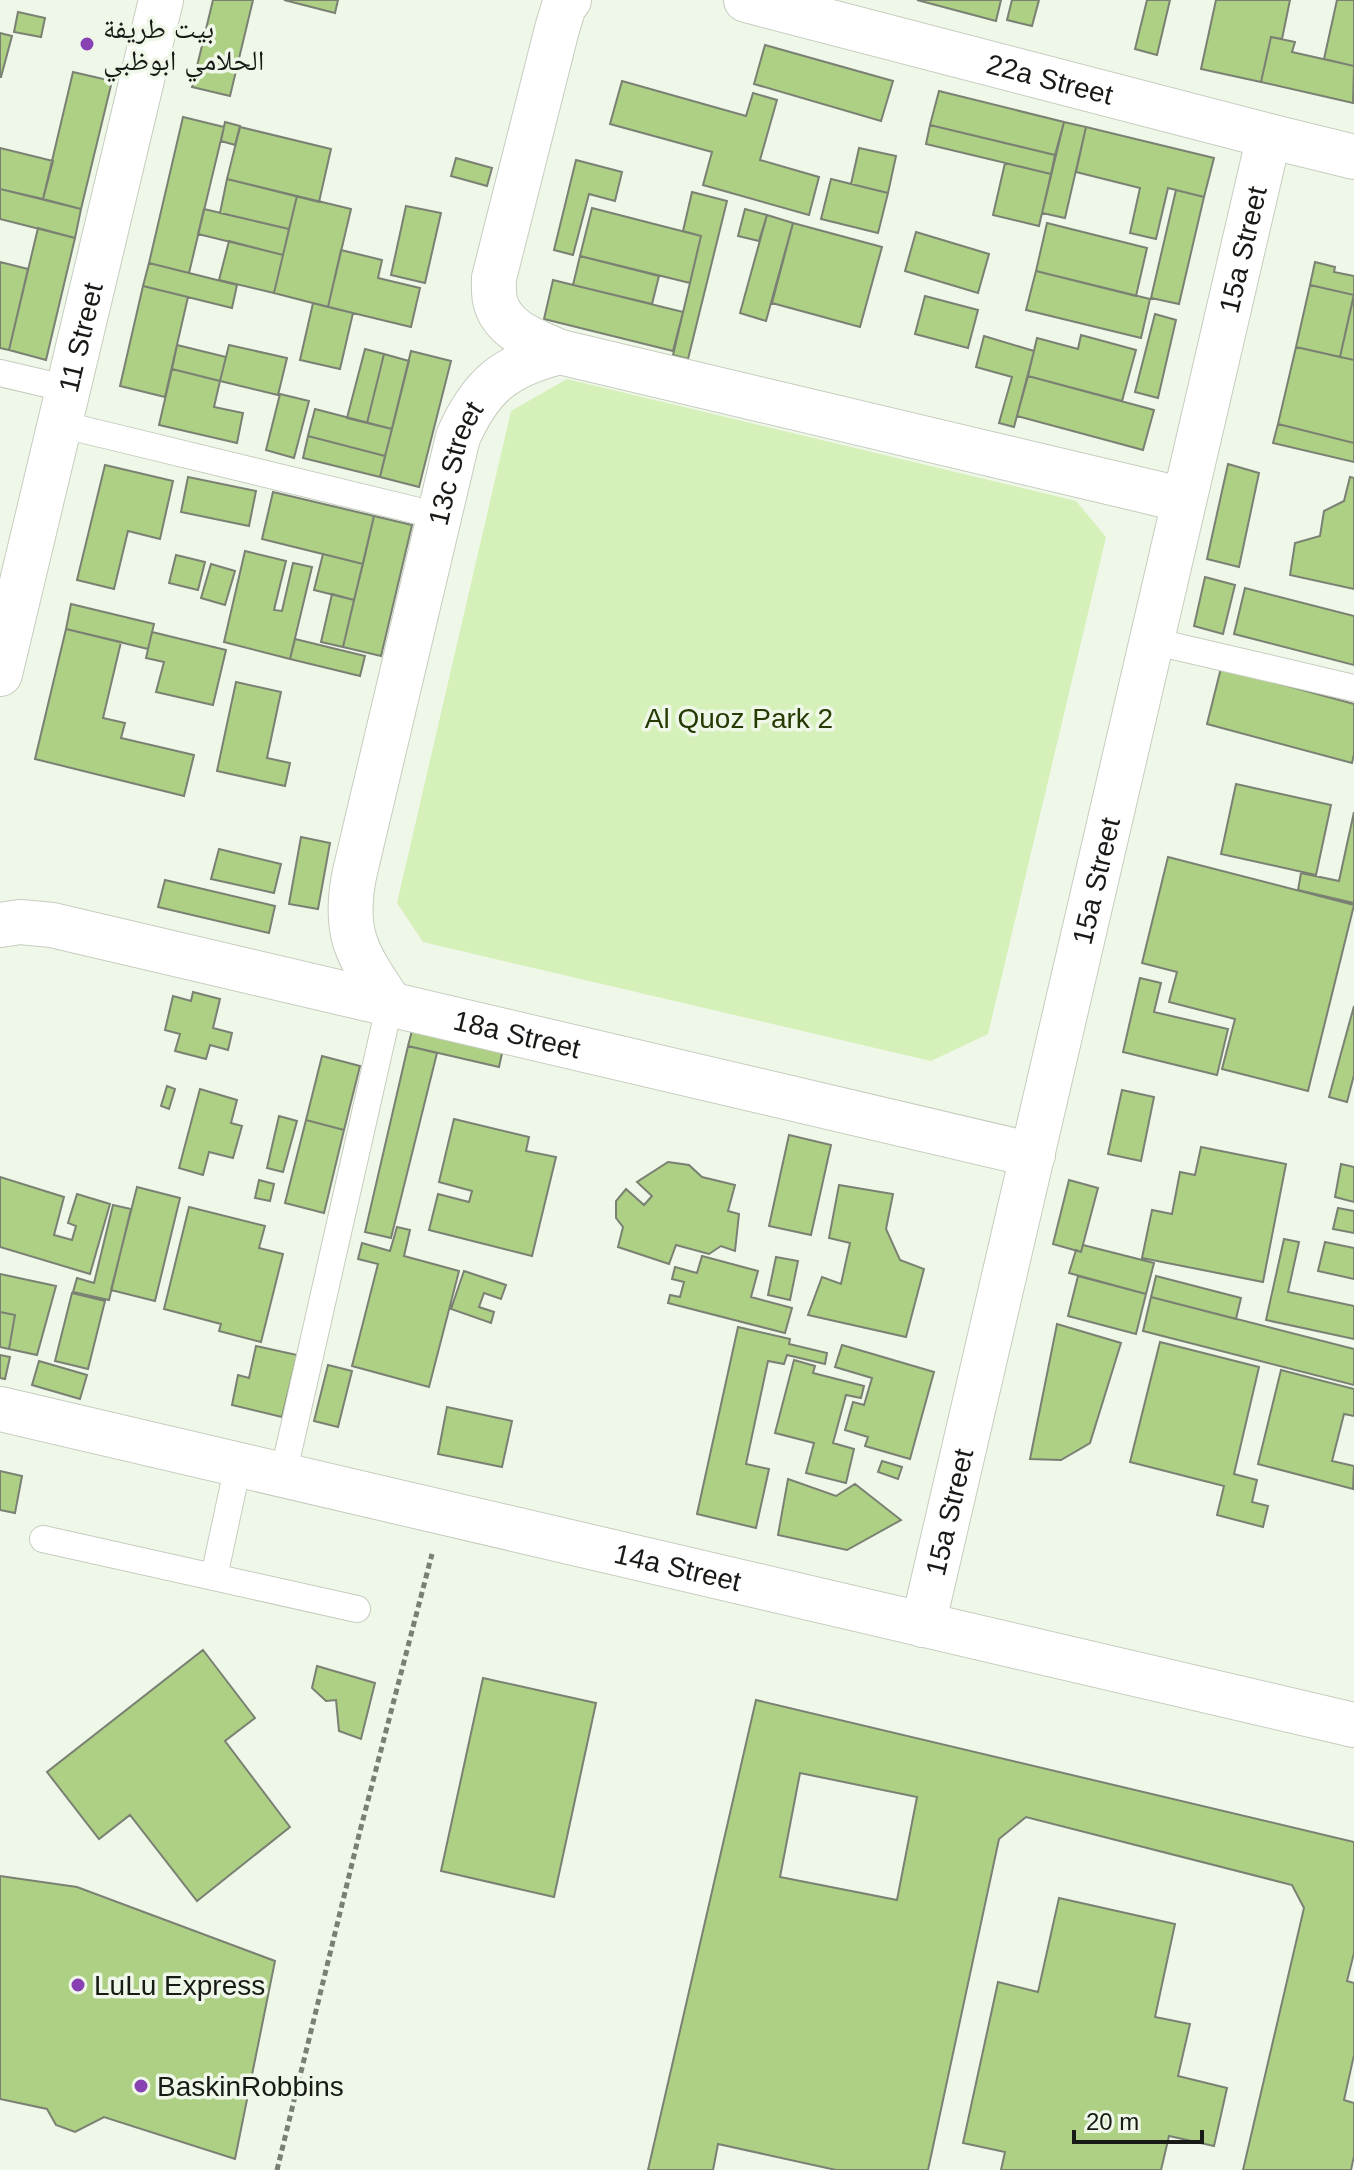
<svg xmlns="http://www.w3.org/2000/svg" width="1354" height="2170" viewBox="0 0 1354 2170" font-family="Arial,'Noto Naskh Arabic',sans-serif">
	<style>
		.green { fill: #d5f0b9 }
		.building { fill: #add085; stroke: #7a8173; stroke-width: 2; fill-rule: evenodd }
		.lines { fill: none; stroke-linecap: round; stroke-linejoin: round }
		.lane-casing { stroke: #c6cdbf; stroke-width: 28 }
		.street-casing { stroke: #c6cdbf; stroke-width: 46 }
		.path { stroke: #7a7f75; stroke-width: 5; stroke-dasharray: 6 4; stroke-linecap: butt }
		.lane { stroke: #fff; stroke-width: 26 }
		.street { stroke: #fff; stroke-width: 44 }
		.poi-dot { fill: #8841b3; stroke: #eff7e8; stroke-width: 3 }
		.labels { text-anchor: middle; stroke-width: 7; stroke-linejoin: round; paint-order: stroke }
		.poi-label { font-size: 28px; fill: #171a15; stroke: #eff7e8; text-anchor: start }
		.street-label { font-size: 28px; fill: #171a15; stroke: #eff7e8 }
		.park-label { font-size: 28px; fill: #263b04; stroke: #eff7e8 }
	</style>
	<rect width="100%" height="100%" fill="#eff7e8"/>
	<path class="green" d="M567,379l509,122 30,36 -118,497 -57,27 -508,-119 -26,-39 114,-492z"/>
	<path class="building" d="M213,0h40l-23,96 -38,-9z
		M284,0h54l-3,13z
		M917,0h84l-5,21z
		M1012,0h27l-7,26 -25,-6z
		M1147,0h23l-13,55 -22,-6z
		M1216,0h74l-8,39 -11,-2 -10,45 -60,-13z
		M1337,0h17v66l-30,-7z
		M18,12l27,6 -4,19 -27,-5z
		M0,33l12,3 -11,41h-1z
		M1271,37l24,5 -3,10 62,14 -1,37 -92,-21z
		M765,45l128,36 -12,40 -127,-37z
		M73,72l39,9 -31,128 -38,-10z
		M622,81l124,35 7,-23 24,7 -17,60 59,17 -10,38 -106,-30 9,-33 -102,-28z
		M939,91l125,31 -9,33 -125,-30z
		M183,117l41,10 -35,146 -40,-10z
		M225,122l15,4 -5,19 -14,-4z
		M1064,122l22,5 -21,91 -23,-5z
		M930,125l125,30 -4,19 -125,-30z
		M240,127l91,22 -12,53 -92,-23z
		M1086,127l128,31 -10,39 -36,-9 -12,51 -26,-6 10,-45 -64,-16z
		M0,148l53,13 -10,38 -43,-10z
		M859,148l37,8 -8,37 -37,-9z
		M456,158l36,10 -5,18 -36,-10z
		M576,160l46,12 -7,29 -26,-7 -16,61 -19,-5z
		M1005,163l46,11 -12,52 -46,-11z
		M227,179l70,17 -8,33 -69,-16z
		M831,179l57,14 -10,40 -57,-14z
		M0,189l81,20 -6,29 -75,-19z
		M1176,190l28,7 -25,107 -28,-6z
		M692,192l35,9 -39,158 -15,-4 28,-119 -18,-5z
		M297,196l54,13 -23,98 -54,-14z
		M406,206l35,7 -16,70 -34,-8z
		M592,208l109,28 -11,47 -110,-27z
		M204,209l85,20 -6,26 -85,-21z
		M745,209l22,6 -8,26 -21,-5z
		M767,215l26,8 -27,98 -26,-8z
		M793,223l89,24 -22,80 -88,-24z
		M1047,223l100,25 -11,48 -100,-25z
		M38,228l37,10 -29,122 -37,-10z
		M916,232l73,22 -11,39 -73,-22z
		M229,241l54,14 -9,38 -55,-13z
		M341,250l41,10 -4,18 42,10 -9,39 -83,-20z
		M580,256l79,20 -7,28 -79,-19z
		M0,262l28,7 -19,81 -9,-2z
		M1315,262l20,5 -1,5 20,4v19l-44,-10z
		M149,263l88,22 -5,23 -89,-22z
		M1036,271l114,28 -9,39 -115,-28z
		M553,280l130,32 -10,39 -129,-32z
		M1310,285l44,10 -14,62 -44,-10z
		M143,286l45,11 -23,100 -45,-11z
		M1354,294v66l-14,-3z
		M925,296l53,14 -10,38 -53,-14z
		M313,303l40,10 -13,56 -40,-9z
		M1155,314l21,6 -18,78 -23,-6z
		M1081,335l55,15 -14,51 -94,-25 9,-38 41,11z
		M984,336l50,15 -20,76 -15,-4 13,-46 -36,-10z
		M177,345l49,12 -6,24 -48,-12z
		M229,345l58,13 -9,37 -58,-14z
		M1296,347l58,13v83l-76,-19z
		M365,349l19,5 -17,69 -20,-5z
		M411,351l40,10 -32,126 -39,-10z
		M384,354l25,7 -17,68 -25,-6z
		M172,369l48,12 -6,26 29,6 -6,30 -78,-18z
		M1028,376l126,34 -11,40 -126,-34z
		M280,394l29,7 -15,57 -28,-8z
		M315,409l77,20 -7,27 -77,-20z
		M1278,424l76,19v19l-81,-19z
		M308,436l77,20 -5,21 -77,-19z
		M1228,464l31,9 -20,94 -32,-8z
		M105,465l68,16 -13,58 -32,-8 -14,58 -37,-9z
		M188,477l68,14 -7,35 -68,-14z
		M1350,477l4,1v111l-64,-14 5,-32 25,-7 4,-25 20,-10z
		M273,492l101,24 -11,48 -101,-25z
		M374,516l38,9 -31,131 -38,-9z
		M245,551l41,10 -12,49 8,1 11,-48 19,4 -22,92 -66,-17z
		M323,554l40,10 -9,36 -40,-10z
		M176,555l29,7 -7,28 -29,-7z
		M211,564l24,7 -10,34 -24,-7z
		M1205,577l30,8 -12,49 -29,-8z
		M1245,588l109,28v49l-120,-31z
		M332,594l22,6 -11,47 -22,-5z
		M71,604l83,20 -6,25 -82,-20z
		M66,629l55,13 -18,76 22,5 -4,15 73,17 -10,41 -149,-37z
		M152,632l74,18 -13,55 -57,-13 8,-30 -18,-4z
		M295,639l70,17 -5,20 -70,-17z
		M1221,668l133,36v50l-2,9 -145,-39z
		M236,682l45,10 -14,66 23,5 -5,23 -68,-15z
		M1236,784l95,21 -15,70 -95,-21z
		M1354,812v91l-56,-13 3,-17 38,8z
		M301,837l29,6 -12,66 -29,-5z
		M219,849l62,15 -7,29 -63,-14z
		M1168,857l186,48 -46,186 -86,-22 13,-50 -66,-17 8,-30 -35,-9z
		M165,880l110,26 -6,27 -111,-26z
		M1140,978l21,5 -7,29 74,17 -11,46 -94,-23z
		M193,992l27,7 -7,29 19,5 -4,17 -18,-5 -4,14 -31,-8 5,-17 -15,-4 8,-34 18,5z
		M1354,1006v69l-7,27 -18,-5z
		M414,1023l90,21 -5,23 -91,-21z
		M408,1046l29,7 -46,185 -26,-6z
		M322,1056l38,10 -16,64 -38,-10z
		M167,1086l8,3 -6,20 -8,-3z
		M200,1089l37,11 -6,23 11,3 -9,32 -24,-6 -6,23 -24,-7z
		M1122,1090l32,7 -13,64 -33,-7z
		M279,1116l18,5 -14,51 -16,-4z
		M454,1119l75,18 -3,14 30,6 -24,99 -103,-26 9,-36 31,8 3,-11 -33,-9z
		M306,1120l38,10 -20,83 -39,-10z
		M789,1135l42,10 -20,90 -42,-9z
		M1201,1147l85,17 -23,118 -121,-24 10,-48 20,4 8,-42 15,3z
		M668,1162l21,3 13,12 33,8 -7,26 11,3 -4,37 -14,-5 -12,8 -33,-9 -7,19 -51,-17 5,-20 -7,-9v-17l10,-12 18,16 8,-9 -15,-14z
		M1341,1164l13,3v35l-19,-5z
		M0,1177l64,20 -10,38 18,5 4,-14 -8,-3 9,-29 33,10 -20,70 -90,-27z
		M259,1180l15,4 -4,17 -15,-3z
		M1069,1180l29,8 -17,64 -28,-8z
		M839,1185l54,9 -7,35 14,31 24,9 -18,68 -98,-22 14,-38 19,7 9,-41 -21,-5z
		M137,1187l43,11 -25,103 -44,-11z
		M113,1205l18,4 -22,91 -36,-8 4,-14 17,5z
		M189,1207l76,19 -6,22 24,6 -22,88 -42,-11 2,-7 -57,-15z
		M1338,1208l16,3v22l-21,-4z
		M397,1227l13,3 -6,26 55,15 -30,116 -77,-21 26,-102 -20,-5 4,-16 28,8z
		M1284,1239l15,3 -11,50 66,14v33l-88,-19z
		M1325,1242l29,6v31l-36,-8z
		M1083,1245l71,18 -8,31 -77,-21 7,-23 5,2z
		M702,1256l56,15 -7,26 41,11 -7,25 -117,-30 2,-8 10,2 4,-15 -12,-3 3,-12 22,6z
		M776,1257l22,4 -8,39 -22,-5z
		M464,1271l42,14 -5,14 -17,-6 -5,14 15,5 -3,11 -40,-14z
		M0,1274l56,12 -19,69 -28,-6 6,-34 -15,-3z
		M1078,1276l68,18 -10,40 -68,-18z
		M1156,1276l85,22 -5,21 -85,-22z
		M72,1293l33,8 -17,68 -33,-8z
		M1151,1297l203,52v36l-211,-54z
		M0,1312l15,3 -6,34 -9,-2z
		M1057,1324l64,19 -31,100 -29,17 -31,-1z
		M738,1327l52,12 -1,5 38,9 -2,11 -38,-9 -3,9 -16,-3 -22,103 23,5 -13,59 -59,-14z
		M1160,1342l99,25 -25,107 23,6 -5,22 16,4 -5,21 -46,-12 7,-29 -94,-24z
		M842,1345l92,27 -24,87 -45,-13 3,-9 -23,-7 8,-28 11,3 8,-27 -37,-11z
		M256,1346l41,9 -15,62 -50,-12 6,-30 11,3z
		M0,1355l10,2 -5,22 -5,-1z
		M794,1360l21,6 -2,7 51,13 -3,12 -15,-3 -13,48 21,6 -8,34 -40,-10 8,-30 -39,-10z
		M39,1361l48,14 -7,24 -48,-14z
		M328,1365l24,6 -14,56 -24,-6z
		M1281,1370l73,19v27l-10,-2 -12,47 22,5 -1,23 -95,-25z
		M447,1407l65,14 -10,46 -64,-13z
		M882,1461l20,6 -4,12 -20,-7z
		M0,1471l22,5 -7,37 -15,-3z
		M788,1479l48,17 19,-12 46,36 -54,30 -69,-15z
		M203,1650l52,68 -30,23 65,86 -93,74 -67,-86 -31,24 -52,-67z
		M317,1666l58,17 -14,56 -22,-8 -3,-31 -10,1 -14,-13z
		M483,1678l113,25 -42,194 -113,-26z
		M756,1700l598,142v111l-7,28 7,2v72l-10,45 10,3v53l-3,14h-108l61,-262 -12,-23 -266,-68 -27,22 -71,331h-92l-118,-26 -5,26h-65zM800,1773l117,24 -20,103 -117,-23z
		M0,1876l77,11 198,74 -40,198 -131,-42 -29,15 -19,-7 -9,-16 -47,-10z
		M1059,1898l116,26 -20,93 35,7 -12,52 49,12 -13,58 -45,-10 -8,34h-160l4,-18 -42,-9 35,-161 40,10z"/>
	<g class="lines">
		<defs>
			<path id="lane" d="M0,373l68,16
				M60,424l379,92
				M1152,641l202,47
				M283,1475l107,-472
				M43,1539l314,70
				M214,1577l24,-112"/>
			<g id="street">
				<path d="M569,0l-5,6 -7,23 -63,249c0,8 -1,18 2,26 9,28 40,37 64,48l624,148"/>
				<path id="s1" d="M746,0l523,136 85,21"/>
				<path id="s2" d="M0,674l161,-674"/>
				<path id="s3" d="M0,925l20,-3 32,3 981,230"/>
				<path id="s4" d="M390,1003c-32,-48 -47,-67 -36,-127l104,-439c23,-52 47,-71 102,-85"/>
				<path id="s5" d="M0,1409l1354,316"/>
				<path id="s6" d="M923,1625l346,-1489"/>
			</g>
		</defs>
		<use href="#lane" class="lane-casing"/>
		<use href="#street" class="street-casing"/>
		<path class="path" d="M277,2170l83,-339 72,-277"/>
		<use href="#lane" class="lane"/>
		<use href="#street" class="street"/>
	</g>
	<g class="poi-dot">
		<circle cx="87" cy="44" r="8"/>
		<circle cx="78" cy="1985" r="8"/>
		<circle cx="141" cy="2086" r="8"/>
	</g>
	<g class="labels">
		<g class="poi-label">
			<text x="103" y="38">بيت طريفة<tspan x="103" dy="32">الحلامي ابوظبي</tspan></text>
			<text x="94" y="1995">LuLu Express</text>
			<text x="157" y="2096">BaskinRobbins</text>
		</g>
		<g class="street-label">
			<text dy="10" stroke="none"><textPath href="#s1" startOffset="314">22a Street</textPath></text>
			<text dy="10" stroke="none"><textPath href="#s6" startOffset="1412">15a Street</textPath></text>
			<text dy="10" stroke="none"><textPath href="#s2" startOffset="346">11 Street</textPath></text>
			<text dy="10" stroke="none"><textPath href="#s4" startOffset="562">13c Street</textPath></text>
			<text dy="10" stroke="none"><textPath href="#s6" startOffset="764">15a Street</textPath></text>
			<text dy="10" stroke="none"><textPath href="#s3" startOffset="530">18a Street</textPath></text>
			<text dy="10" stroke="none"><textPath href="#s6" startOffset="116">15a Street</textPath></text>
			<text dy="10" stroke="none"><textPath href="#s5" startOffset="696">14a Street</textPath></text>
		</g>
		<g class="park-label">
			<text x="739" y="728">Al Quoz Park 2</text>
		</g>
	</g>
	<path d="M1074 2130v12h128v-12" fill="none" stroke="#171a15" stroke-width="4"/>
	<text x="1086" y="2130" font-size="24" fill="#171a15" stroke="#eff7e8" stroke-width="6" paint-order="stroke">20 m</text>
</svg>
